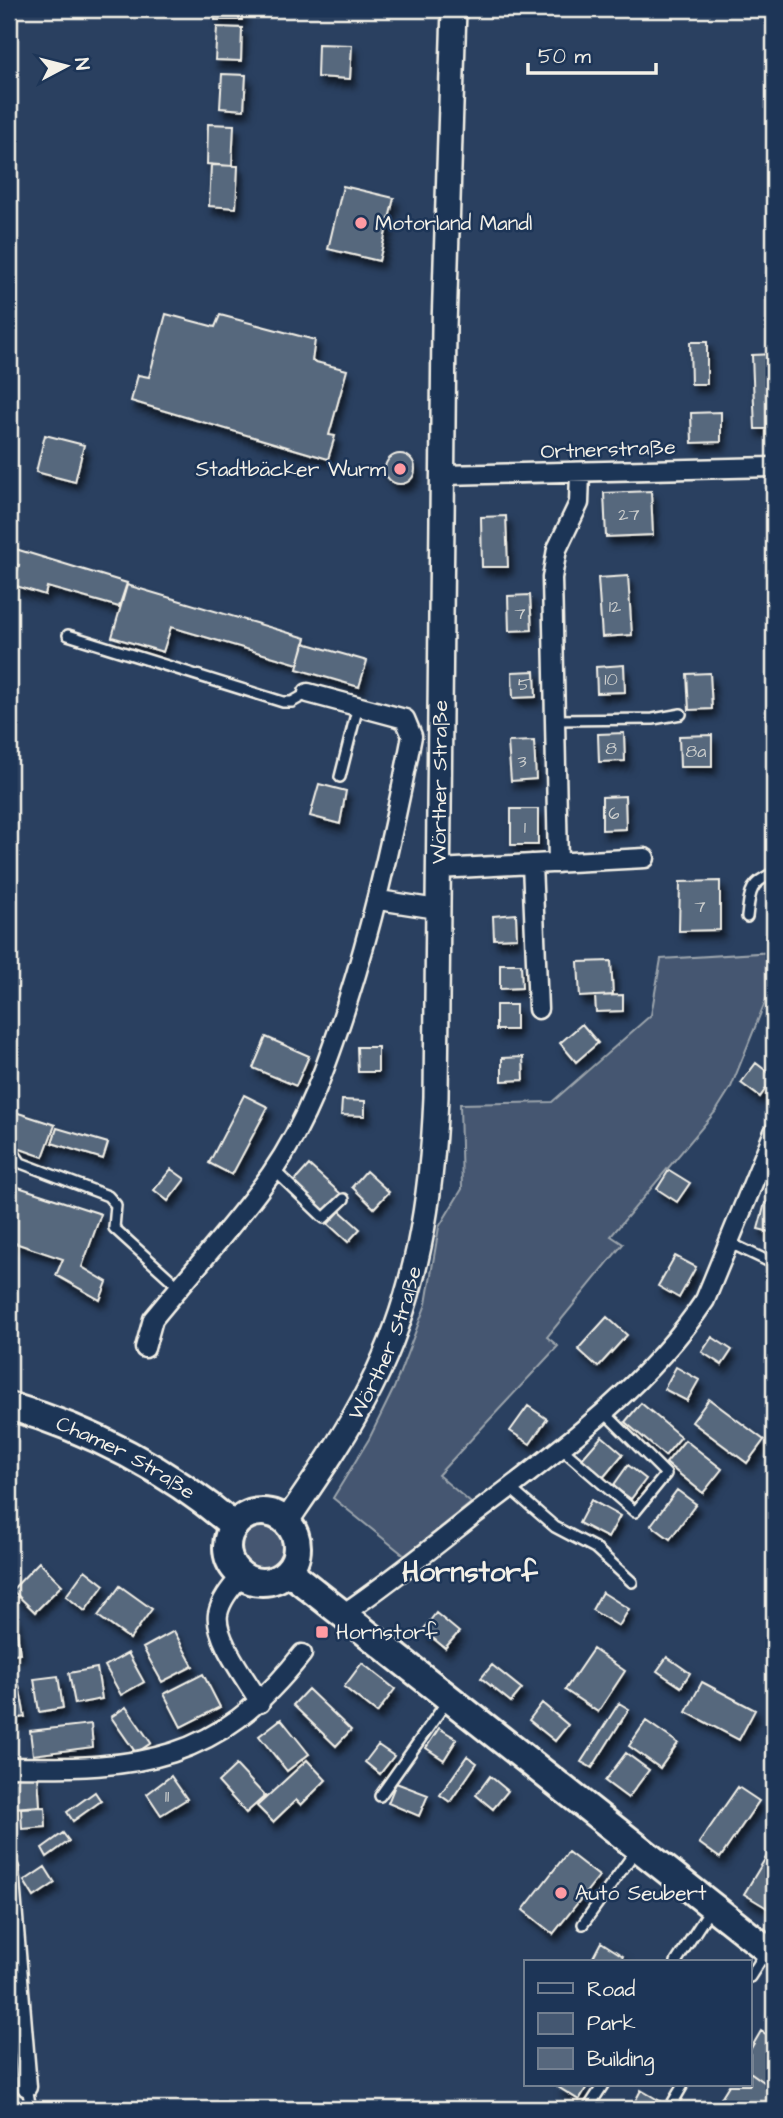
<svg xmlns="http://www.w3.org/2000/svg" width="783" height="2118" viewBox="0 0 783 2118" font-family="'Architects Daughter',sans-serif">
	<style>
		.green { fill: #445771; stroke: #9ca4ac; stroke-width: 2 }
		.building { fill: #56677d; stroke: #f4f1e8; stroke-width: 2; filter: url(#shadow) }
		.lines { fill: none; stroke-linecap: round; stroke-linejoin: round }
		.service-casing { stroke: #f4f1e8; stroke-width: 14 }
		.minor-casing { stroke: #f4f1e8; stroke-width: 23 }
		.tertiary-casing { stroke: #f4f1e8; stroke-width: 28 }
		.secondary-casing { stroke: #f4f1e8; stroke-width: 32 }
		.service { stroke: #1d3557; stroke-width: 9 }
		.minor { stroke: #1d3557; stroke-width: 18 }
		.tertiary { stroke: #1d3557; stroke-width: 23 }
		.secondary { stroke: #1d3557; stroke-width: 26 }
		.poi-dot { fill: #ff9aa2; stroke: #1d3557; stroke-width: 2.5 }
		.labels { text-anchor: middle; stroke-width: 5; stroke-linejoin: round; paint-order: stroke }
		.number-label { font-size: 18px; fill: #cccecd }
		.poi-label { font-size: 21px; fill: #f4f1e8; stroke: #1d3557; text-anchor: start }
		.street-label { font-size: 21px; fill: #f4f1e8; stroke: #1d3557 }
		.district-label { font-size: 28px; font-weight: bold; fill: #f4f1e8; stroke: #1d3557 }
	</style>
	<defs>
		<filter id="shadow"><feDropShadow dx="4" dy="7" stdDeviation="3.5" flood-color="#0009"/></filter>
	</defs>
	<rect width="100%" height="100%" fill="#2a4060"/>
	<filter id="ink" filterUnits="userSpaceOnUse"><feTurbulence type="fractalNoise" baseFrequency=".0143" numOctaves="2"/><feDisplacementMap in="SourceGraphic" scale="14" xChannelSelector="R" yChannelSelector="G"/><feConvolveMatrix kernelMatrix="1 2 1 2 8 2 1 2 1" color-interpolation-filters="sRGB"/></filter>
	<g filter="url(#ink)">
		<path class="green" d="M774,952v28l-43,107 -15,24 -105,125 12,8 -76,93 11,9 -120,129 33,28 -66,53 -72,-58 36,-59 25,-51 32,-84 13,-77 23,-38 -2,-85 92,-2 99,-87 10,-56z
			M238 1547a25 25 0 1 1 50 0a25 25 0 1 1-50 0Z"/>
		<path class="building" d="M215,9h27v11h-27z
			M217,27l25,1 -1,33 -26,-1z
			M318,44l34,1 -2,34 -33,-2z
			M222,74l24,1 -2,35 -24,-2z
			M208,124l26,1 -2,41 -25,-2z
			M211,165l27,1 -2,42 -27,-2z
			M343,186l51,12 -15,63 -51,-12z
			M166,314l49,13 5,-12 95,25 -3,21 35,9 -18,65 6,1 -7,23 -197,-58 7,-26 11,2z
			M690,342h17v42h-16z
			M774,354v75h-19l-3,-74z
			M721,412v30l-29,1 -1,-30z
			M45,435l39,10 -9,37 -39,-10z
			M385 469a15 15 0 1 1 30 0a15 15 0 1 1-30 0Z
			M651,491l2,44 -47,2 -2,-44z
			M506,516l2,51h-26l-1,-50z
			M9,547l118,36 -8,24 -72,-20 -2,8 -32,-10 6,-20 -10,-3z
			M628,576l4,59 -30,2 -4,-59z
			M127,585l179,53 -8,26 -127,-37 -8,25 -51,-15z
			M530,595l2,35 -23,1 -1,-35z
			M304,643l63,18 -8,26 -62,-18z
			M624,665l1,27 -28,1 -1,-26z
			M535,671l1,26 -23,1 -1,-26z
			M710,673l2,36 -23,1 -2,-36z
			M624,733l1,28 -26,1 -1,-28z
			M712,735v32h-32l-1,-31z
			M534,741l2,38 -25,2 -3,-39z
			M319,784l27,7 -6,33 -30,-8z
			M625,796l1,33 -24,1v-33z
			M511,809h27v36h-27z
			M720,881v49l-41,1 1,-49z
			M516,914l1,24 -23,1 -1,-23z
			M611,961l2,34 -33,2 -2,-35z
			M500,964h21l1,24 -22,1z
			M623,995v16l-27,1 -1,-16z
			M496,1005h20v25h-20z
			M582,1024l16,19 -22,19 -16,-19z
			M266,1037l43,19 -13,30 -43,-18z
			M357,1047h21v25h-20z
			M523,1057l1,23 -22,1v-23z
			M756,1063l18,14 -14,20 -19,-14z
			M244,1095l24,12 -36,68 -23,-12z
			M342,1100l23,1v15l-24,-1z
			M9,1110l46,15 -12,32 -34,-12z
			M57,1128l51,15 -5,16 -51,-16z
			M309,1165l33,30 -17,18 -33,-29z
			M171,1169l14,10 -17,22 -14,-11z
			M669,1170l21,13 -13,19 -20,-13z
			M366,1171l23,21 -15,16 -22,-21z
			M9,1184l92,30 -19,53 25,15 -7,18 -44,-25 7,-16 -54,-18z
			M765,1203l9,3v27l-16,-4z
			M340,1211l20,18 -12,13 -20,-18z
			M675,1256l21,11 -17,31 -21,-12z
			M607,1317l20,18 -29,32 -20,-18z
			M712,1337l20,13 -10,15 -20,-13z
			M676,1367l23,13 -12,21 -23,-12z
			M709,1399l55,41 -17,23 -55,-41z
			M641,1403l40,34 -16,19 -40,-34z
			M528,1406l19,13 -17,25 -20,-13z
			M602,1436l21,18 -21,25 -21,-19z
			M685,1440l37,29 -19,24 -37,-30z
			M628,1465l18,14 -15,20 -18,-13z
			M677,1490l19,14 -26,35 -19,-14z
			M591,1500l29,16 -12,22 -29,-15z
			M39,1562l23,23 -27,27 -23,-22z
			M85,1570l19,15 -19,26 -19,-15z
			M120,1586l32,23 -22,30 -32,-23z
			M602,1592l27,17 -10,17 -27,-16z
			M436,1613l23,19 -14,16 -22,-18z
			M14,1614l6,39 -11,2v-40z
			M174,1631l19,35 -31,16 -19,-34z
			M593,1649l32,22 -27,41 -33,-22z
			M128,1653l16,29 -23,13 -16,-29z
			M667,1657l23,16 -9,14 -24,-16z
			M362,1663l33,26 -18,24 -33,-26z
			M492,1665l30,24 -11,13 -30,-24z
			M97,1668l5,31 -27,5 -6,-31z
			M203,1674l17,33 -39,20 -17,-33z
			M58,1676l5,32 -24,4 -5,-33z
			M702,1682l53,28 -16,30 -53,-28z
			M19,1685l6,32 -16,3v-33z
			M308,1689l43,41 -15,16 -43,-41z
			M542,1703l26,22 -13,16 -26,-21z
			M619,1703l10,6 -37,59 -11,-6z
			M126,1707l25,36 -15,10 -25,-36z
			M281,1719l28,35 -22,17 -28,-35z
			M646,1721l32,22 -18,25 -31,-22z
			M91,1724l2,23 -60,8 -3,-24z
			M439,1728l18,11 -13,21 -18,-12z
			M378,1745l16,11 -14,18 -15,-12z
			M626,1753l23,17 -21,28 -23,-17z
			M467,1756l10,7 -27,39 -10,-7z
			M307,1760l19,20 -25,25 -5,-5 -23,22 -16,-16z
			M236,1765l29,31 -19,17 -28,-31z
			M38,1776l2,30 -29,2 -2,-30z
			M171,1776l16,23 -26,16 -14,-21z
			M490,1776l18,15 -15,18 -17,-14z
			M396,1783l32,12 -9,21 -31,-13z
			M738,1787l21,14 -39,57 -21,-15z
			M95,1792l6,9 -28,20 -6,-9z
			M45,1807l1,20 -24,2 -1,-21z
			M63,1833l6,8 -22,16 -5,-9z
			M568,1852l31,24 -46,58 -30,-24z
			M768,1854l6,3v40l-7,11 -23,-14z
			M45,1867l10,16 -21,14 -10,-16z
			M601,1942l22,14 -3,6h-22l-6,-3z
			M761,2031l13,8v50l-24,-17v-22z
			M750,2072l24,17v20h-60l15,-24h21z
			M560,2085h28l-9,15 -21,-13z
			M641,2090l19,11 -5,8h-24z"/>
		<g class="lines">
			<defs>
				<path id="service" d="M68,635l215,67h9l16,-9
					M555,720l98,-1 28,-5
					M340,777l18,-71
					M747,917c3,-25 2,-34 27,-44
					M14,1153l7,10 87,33 8,9 -2,23 65,59
					M274,1170l50,48 20,-19
					M728,1242l46,22
					M561,1448l74,64 31,-38 -63,-63
					M510,1488l45,39 40,21 37,34
					M380,1796l68,-96
					M583,1924l54,-75
					M676,1962l35,-54
					M750,1977l16,-25
					M27,2087l4,22
					M588,2108l15,-23
					M669,2109l14,-24"/>
				<path id="minor" d="M443,475l331,-8
					M558,863l-6,-285 5,-29 22,-46 1,-30
					M532,864l6,145
					M438,869l207,-11
					M379,900l58,9
					M145,1348l8,-29c39,-48 82,-94 118,-145 36,-52 58,-114 77,-174 28,-87 47,-175 64,-264l-7,-17 -97,-26
					M241,1576c-9,11 -20,23 -23,38 -4,25 30,67 42,89
					M343,1614c46,-31 89,-66 132,-100 82,-62 172,-127 230,-214l69,-168
					M9,1767c131,2 207,-3 293,-113
					M9,1869l18,218"/>
				<g id="tertiary">
					<path id="s1" d="M286,1522c30,-44 61,-88 85,-136 46,-90 61,-189 65,-289l8,-770 10,-318"/>
				</g>
				<g id="secondary">
					<path id="s2" d="M9,1406c83,24 159,64 225,120"/>
					<circle cx="262" cy="1547" r="35"/>
					<path d="M288,1571l486,384"/>
				</g>
			</defs>
			<use href="#service" class="service-casing"/>
			<use href="#minor" class="minor-casing"/>
			<use href="#tertiary" class="tertiary-casing"/>
			<use href="#secondary" class="secondary-casing"/>
			<use href="#service" class="service"/>
			<use href="#minor" class="minor"/>
			<use href="#tertiary" class="tertiary"/>
			<use href="#secondary" class="secondary"/>
		</g>
	</g>
	<g class="poi-dot">
		<circle cx="361" cy="223" r="7"/>
		<circle cx="400" cy="469" r="7"/>
		<rect x="315" y="1625" width="14" height="14" rx="3.5"/>
		<circle cx="561" cy="1893" r="7"/>
	</g>
	<g class="labels">
		<g class="number-label">
			<text x="629" y="520">27</text>
			<text x="615" y="612">12</text>
			<text x="520" y="619">7</text>
			<text x="611" y="685">10</text>
			<text x="524" y="690">5</text>
			<text x="611" y="754">8</text>
			<text x="696" y="757">8a</text>
			<text x="522" y="767">3</text>
			<text x="614" y="819">6</text>
			<text x="525" y="833">1</text>
			<text x="700" y="912">7</text>
			<text x="167" y="1802">11</text>
		</g>
		<g class="poi-label">
			<text x="375" y="230">Motorland Mandl</text>
			<text x="386" y="476" text-anchor="end">Stadtbäcker Wurm</text>
			<text x="336" y="1639">Hornstorf</text>
			<text x="575" y="1900">Auto Seubert</text>
		</g>
		<g class="street-label">
			<text transform="translate(608 449) rotate(-2)" y="7">Ortnerstraße</text>
			<text dy="7" stroke="none"><textPath href="#s1" startOffset="774">Wörther Straße</textPath></text>
			<text dy="7" stroke="none"><textPath href="#s1" startOffset="206">Wörther Straße</textPath></text>
			<text dy="7" stroke="none"><textPath href="#s2" startOffset="128">Chamer Straße</textPath></text>
		</g>
		<g class="district-label">
			<text x="470" y="1581">Hornstorf</text>
		</g>
	</g>
	<rect width="783" height="2118" fill="none" stroke="#1d3557" stroke-width="35"/>
	<rect x="18" y="18" width="748" height="2083" fill="none" stroke="#f4f1e8" stroke-width="2.5" filter="url(#ink)"/>
	<rect x="524" y="1960" width="228" height="126" fill="#1d3557" stroke="#738091" stroke-width="2"/>
	<rect x="538" y="1983" width="35" height="10" fill="#1d3557" stroke="#738091" stroke-width="2"/>
	<text x="587" y="1996" font-size="21" fill="#f4f1e8">Road</text>
	<rect x="538" y="2013" width="35" height="21" fill="#445771" stroke="#738091" stroke-width="2"/>
	<text x="587" y="2030" font-size="21" fill="#f4f1e8">Park</text>
	<rect x="538" y="2048" width="35" height="21" fill="#56677d" stroke="#738091" stroke-width="2"/>
	<text x="587" y="2066" font-size="21" fill="#f4f1e8">Building</text>
	<g transform="translate(66 66) rotate(83)" stroke="#1d3557" stroke-width="5" paint-order="stroke">
	<path d="M0-5L12 26L0 18L-12 26Z" fill="#f4f1e8"/>
	<text y="-10" font-size="19" font-weight="bold" text-anchor="middle" fill="#f4f1e8">N</text>
	</g>
	<path d="M528 63v10h128v-10" fill="none" stroke="#f4f1e8" stroke-width="3.5"/>
	<text x="538" y="63" font-size="21" fill="#f4f1e8" stroke="#1d3557" stroke-width="5" paint-order="stroke">50 m</text>
</svg>
